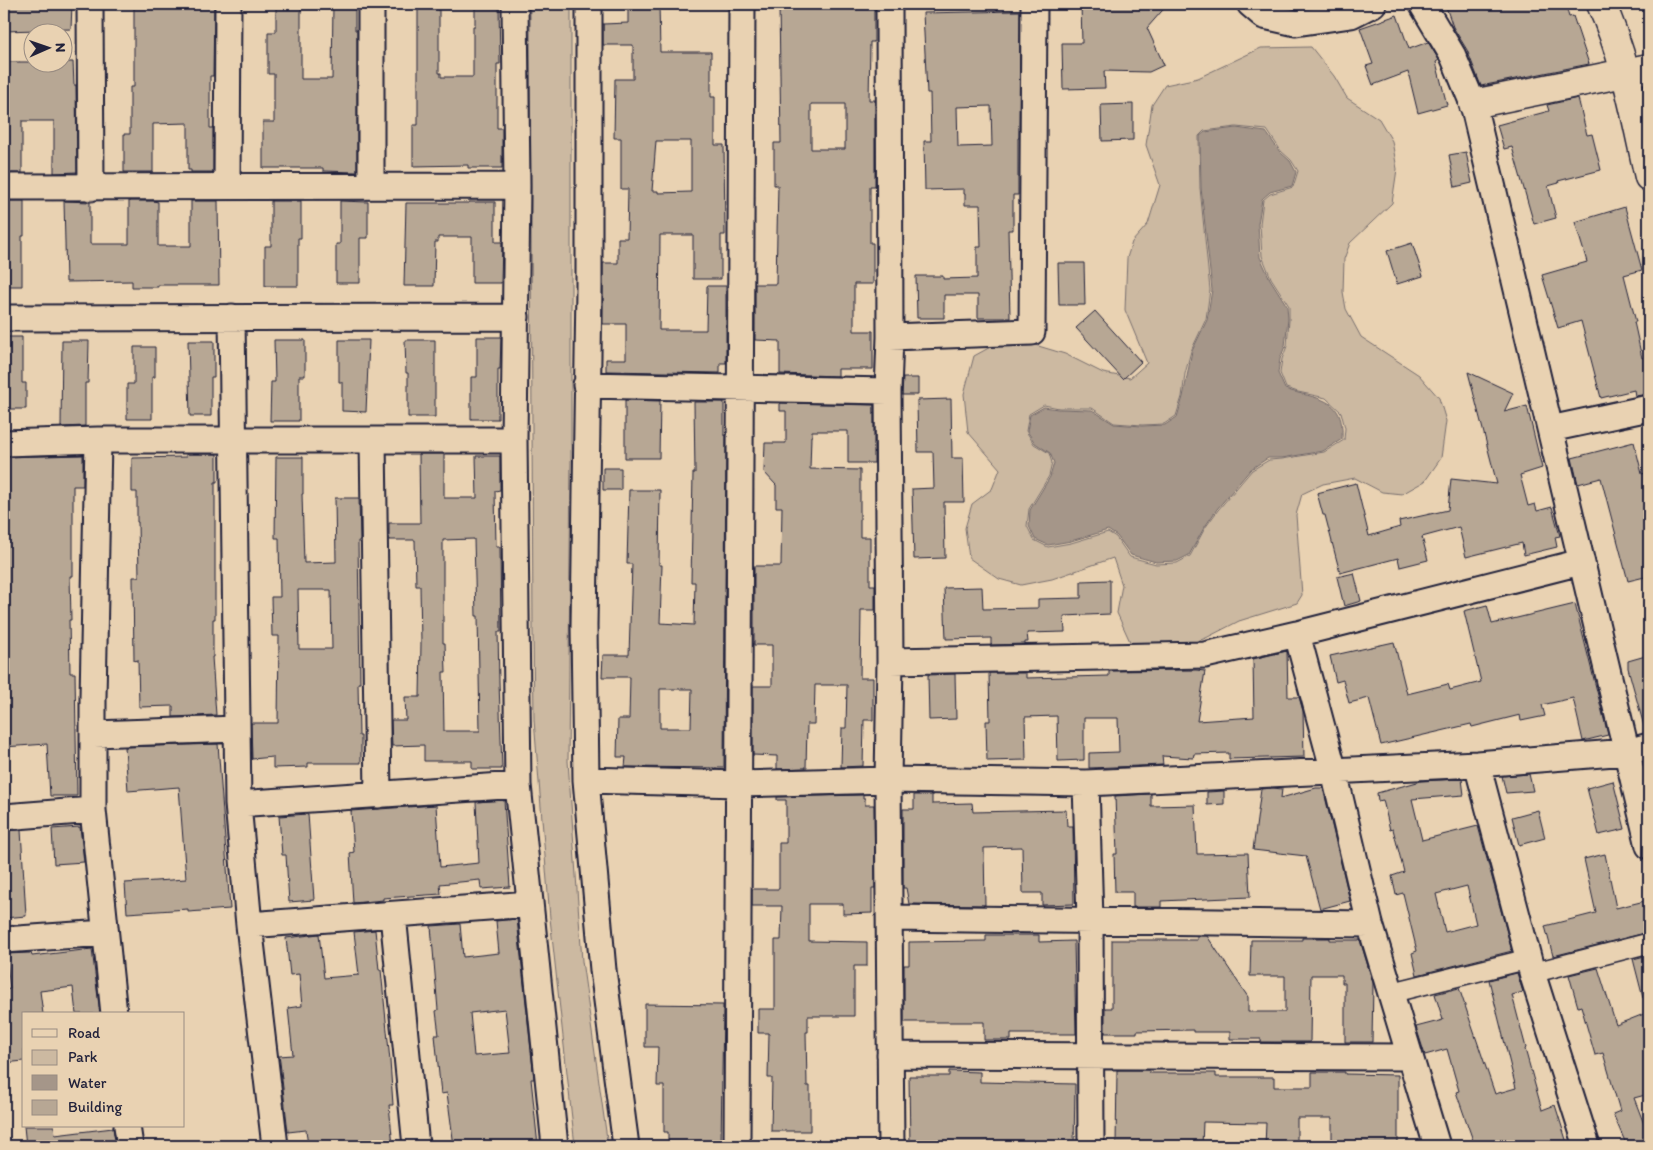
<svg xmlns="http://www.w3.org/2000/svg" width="1653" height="1150" viewBox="0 0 1653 1150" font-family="Itim,sans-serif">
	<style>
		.green { fill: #ccb9a1; stroke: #776e6e; fill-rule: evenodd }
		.water { fill: #a59689; stroke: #71686a }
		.building { fill: #b7a794; stroke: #22223b; fill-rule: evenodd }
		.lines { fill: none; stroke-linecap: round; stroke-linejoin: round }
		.pedestrian-casing { stroke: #22223b; stroke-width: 22 }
		.minor-casing { stroke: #22223b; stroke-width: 29 }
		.tertiary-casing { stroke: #22223b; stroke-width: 31 }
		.pedestrian { stroke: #e9d2b2; stroke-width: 19 }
		.minor { stroke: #e9d2b2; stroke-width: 25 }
		.tertiary { stroke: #e9d2b2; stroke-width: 28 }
	</style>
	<rect width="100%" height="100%" fill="#e9d2b2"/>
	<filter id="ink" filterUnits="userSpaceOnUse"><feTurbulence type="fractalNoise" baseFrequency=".02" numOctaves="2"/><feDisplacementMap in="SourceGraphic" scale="10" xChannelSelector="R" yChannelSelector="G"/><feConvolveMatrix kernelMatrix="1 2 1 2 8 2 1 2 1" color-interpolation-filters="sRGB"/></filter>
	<g filter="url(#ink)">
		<path class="green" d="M530,4h41v452l-3,305 14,200 26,185h-33l-25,-228 -16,-198 -1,-86z
			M1311,47l23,29 13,22 32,21 13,22 5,28 -5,34 -42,40 -6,16 -1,33 3,17 15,28 58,38 20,23 7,23 -5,37 -16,23 -23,13 -20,-2 -27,-14 -32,6 -21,10 -6,21 6,80 -5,8 -58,18 -33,17 -40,14 -34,-6 -15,-33 5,-28 -9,-27 -61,21 -31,6 -22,-6 -30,-21 -4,-30 7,-24 20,-15 8,-20 -32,-37 -4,-38 10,-38 22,-12 39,1 30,9 38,19 27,5 17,-15 -22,-53 2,-52 5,-16 16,-18 12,-39 -14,-40 6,-40 13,-20 33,-7 63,-30zM1236,127l31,3 14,21 10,9 7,11 -5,16 -23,7 -7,6 -3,24 2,32 9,22 18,28v14l-2,26 -5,13 -2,14 6,15 12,4 28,6 15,14 4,16 -1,12 -20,12 -42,7 -13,1 -17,10 -34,40 -13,18 -15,28 -13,7 -21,1 -26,-7 -14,-20 -8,-5 -37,11 -23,4 -14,-7 -7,-14 2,-17 20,-33 3,-13 -3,-10 -15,-9 -8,-13 3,-17 15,-9 15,3h33l22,15 28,2 22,-1 12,-8 6,-19 3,-23 6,-23 15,-32 4,-29 -10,-102 -1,-52 5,-5z"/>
		<path class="water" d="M1236,128l30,4 14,20 10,9 6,11 -4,14 -22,6 -8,7 -4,25 2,33 10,22 17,27 1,13 -3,27 -5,13 -2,14 7,16c31,11 60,6 57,50l-19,12 -41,7h-14l-17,11 -34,40 -13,19 -15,27 -12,6 -21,1 -25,-7 -14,-19 -9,-6 -37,11 -23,4 -13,-6 -6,-13 1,-16 20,-33 4,-14 -4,-10 -15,-10 -8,-12 3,-16 14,-8 14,2 34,1 22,14 28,2 23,-1 12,-8 6,-20 9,-46 15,-31 5,-30 -11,-102 -1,-52 5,-4z"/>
		<path class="building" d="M4,4h68l-1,25 -67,2z
			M134,4h80l-1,72h-3v52h3v44h-22v-2h-3v-47l-35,1v48h-29v-38h6v-47h4z
			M276,4h25v75h31l1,-75h22v26h2v142l-34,-1v-3h-60v-46h11v-48h-6v-42h8z
			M418,4h21v69h2v4h32v-51h2v-22h24l1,60h-3v64h5v40h-34v-3l-55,1v-41h5z
			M628,4h31l1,48h51v45h4v48h9l1,90h-4v44h-28v-44h-33l-1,95h47l1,-44h19v77h-6v10l-114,-2v-12h20v-35h-23v-61h15v-25h9l1,-49h-7v-51h-7l1,-59h18v-34h-30v-21l25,-1zM656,141h35v51l-33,1v-2h-6z
			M1081,4h87l-21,24 17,37 -15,7 -45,-1 1,17 -42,1 -1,-46h20z
			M1445,4h120l4,13 4,-1 16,48 -108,22 -14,-36 -14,-23z
			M779,5h95v37h-4l-1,58h6v86h-5v57h3v41h-19v47h19v38h-35v7l-58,-2v-33l-25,-1v-56h21l2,-99h-4v-42h7zM811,104h34v45h-34z
			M1020,11l-1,127h-1v57h-5v35h-5l2,88h-32v-23h-34v23h-27l-1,-42h27v3l34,-1v-31h4l-1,-42h-15v-11h-1v-5l-39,1 -1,-49h7l-1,-48h-3l-4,-80zM991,106l1,40 -34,1 -1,-40z
			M1397,15l12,34 19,-7 11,18 -3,2 11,43 -29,8 -10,-41 -35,13 -7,-19 7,-2 -13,-36z
			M4,62h69l1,23h2l1,87 -23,1v-52h-32v52h-18z
			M1578,98l9,37 5,-1 9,36 -43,11 1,2 -11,3 8,32 -22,6 -22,-77 -8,2 -7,-24 52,-14 -2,-6z
			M1133,104v36l-31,1 -1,-36z
			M1466,152l6,31 -17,4 -6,-32z
			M4,201h20v35h-2v50h-18z
			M64,201l26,1v42h39v-43h24l5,1v44h33v-45h27l1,84h-61v2h-26v-6l-66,1z
			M271,201h30v37h-3v48h-33v-40h6z
			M340,201l28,1v36h-8v45h-24v-39h4z
			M469,202h26v40h7l-1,41h-29v-46h-34v5h-3l-1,44h-30l2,-83h63z
			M1625,207l17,63 -18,5 12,47h-2l8,36 7,-2v38l-14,2 -1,-6 -33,8 -20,-77 -23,7 -16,-53 45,-13 -12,-40z
			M1412,243l11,33 -26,8 -10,-33z
			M1058,263h26l1,42h-26z
			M1095,311l46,51 -18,17 -47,-51z
			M4,337h18v46h4v26h-22z
			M477,337h24l-1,32h-2v50h-27v-42h6z
			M274,340h31v36h-6v45h-29l1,-39h4z
			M339,340h30l-3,72 -24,-1v-29h-3z
			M405,340h30v77h-27v-44h-2z
			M62,341h27l-1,42h-3v43l-24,1z
			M188,341h26v36h-3v39h-21z
			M134,347h21v30h-3v42h-25v-35h7z
			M1468,372l45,21 -9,19 23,-6 15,62 -22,7 8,31 7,-2 2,7 15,-4 8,29 -5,1 2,10 -33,8 -2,-12 -56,14 -7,-30 -37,10 6,23 -28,7 -2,-9 -58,15 -15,-58h-2l-6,-22 39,-10 13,53 31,-9 -1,-6 49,-11 3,-31 46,5z
			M903,378h15v17h-16z
			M951,399l1,59h11l1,44h-20l1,56 -31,1 -2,-70 22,-1 -1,-36h-15l-1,-52z
			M625,400l35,1 -1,57h-34z
			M694,402h30v33h2l-2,333 -99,-1 1,-10h-9l1,-38h11l1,-42h-28l1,-22h26l3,-91h-5l2,-74h31l-1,75h3l-2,58 34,2 1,-43h-4l2,-109h2zM660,689h32l-1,39h-31z
			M780,403l94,2v58h-26v-32h-36v5h-1l-1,33 50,1v67h10v48h5v25h-14l-1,68h13v42h-9l-1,46 -22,1 1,-39h4l1,-43h-32l-1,39h-7l-1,44 -29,1v-13l-24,-1v-69h19v-41h-18v-79h27l1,-59h-6v-22l-12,-13 1,-29h21v-32h-6z
			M1634,442l8,32 7,-2v104l-21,5 -27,-103 -23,6 -6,-26z
			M186,454h31v28h-2v137h-2v38h-1l4,58 -43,2v-11l-34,1 -1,-47 -4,1 -1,-84h6l-1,-55h-1v-30h-5v-34l54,-1z
			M419,454h25v44h33l-1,-42h24v34l-5,1 1,56h4l1,85h-3l1,50 3,87h-30v-8h-48v-16l-32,1 -1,-26h15l-1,-23h15l1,-54 -1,-57h-4l-1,-46h-26v-17h31zM474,539l2,77h2l2,115h-36l-1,-59h3l-1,-29h-2v-103z
			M83,455v31h-10v90h-3l1,44h-2l1,53h5l2,123h-27l-3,-52 -43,3v-290z
			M276,457h27v37h-1l2,69 32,-1 -1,-64h24l1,43h-2l2,142h-2l1,53h2v27h-53v4l-35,1v-11l-21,2 -1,-36h27l1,-87h-7l-1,-39h9l-1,-59h-4zM298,590h33l1,59h-33z
			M603,468h18v22h-18z
			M1354,573l7,28 -17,5 -7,-29z
			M1110,580v34l-46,2 1,16 -38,1 1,9h-3v2l-34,1v-7l-45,1 -2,-51 38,-1 1,22 55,-1v-9l43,-1v-17z
			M1575,604l33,131 -25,6 -10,-43 -31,7 3,11 -24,5 -1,-6 -48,12 -1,-3 -90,21 -12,-47 -20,5 -6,-23 -7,2 -6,-26 64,-14 13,52 41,-10 2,6 31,-8 -17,-71 23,-6 5,19z
			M1287,651l1,46h11l4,14 1,46 -75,2v-6l-35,1 -1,4 -31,-2 1,9 -74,3v-15l30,-1 -1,-34h-34v42l-26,1 -1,-45 -32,1 1,43 -39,1 -1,-40h4l-1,-48h37v5l83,-2v-5l87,-1 9,1 -8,50 57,-4 -1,-58z
			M1649,655v70l-5,1 -16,-58v-7z
			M955,674l1,45 -27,1 -1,-45z
			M218,744l12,165 -42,3v-3l-61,4 -2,-30 61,-4 -7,-92 -51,4 -3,-44z
			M1529,774l4,17 -27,2 -4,-17z
			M1462,779l2,16 -52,4 10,41 56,-14 34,125 -95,24 -5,-22 5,-2 -14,-58 -7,2 -4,-19 12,-4 -11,-43 -3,1 -7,-30 -5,1 -1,-8 44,-12zM1467,886l9,38 -31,8 -9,-38z
			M1613,781l12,48 -26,6 -12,-47z
			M1273,788l9,1 -1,9 35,-10h7l27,113 -30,8 -14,-53 -53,-6 8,-61z
			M1224,791v13l-17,1v-13z
			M1151,794v12l44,-1 2,49 51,-1 2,44 -89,4v6h-28v-15h-18l-1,-38h3l-2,-58z
			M863,795v3h2v7h9l1,83h-3v25l-29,1v-10h-34v37l58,1v24h-13v50h-46v16h-2l1,54h3v45h-39l1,-53h-4l1,-45h-11v-24h17v-69h6l1,-34h-30v-17h27v-46h7v-43h-9v-3z
			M914,795h18v9l40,-1 1,9 93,-2 1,16h6l1,78 -32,1v-12h-19l-1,-46 -38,1 1,57 -76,-1 -3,-16h-3v-79h11z
			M504,800l6,87 -29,2 -1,-9 -40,4 1,10 -58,4v2l-30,3 -3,-50 4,-1 -3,-41 85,-6 4,62 39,-4 -3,-61z
			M1538,810l7,28 -26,7 -7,-28z
			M308,814l6,86 -25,2 -3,-47h-4l-3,-39z
			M80,827l4,35 -30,2 -2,-35z
			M21,830l5,86 -22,2v-87z
			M1605,854l11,54 33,-8v32l-96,24 -8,-30 51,-13 -12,-54z
			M517,919l17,160h-3l7,67h-84l-7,-53 -6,1 -6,-59h4l-3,-24 2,-1 -7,-84 29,-2 3,33 36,-4 -3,-32zM505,1009l5,44 -36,3 -4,-43z
			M375,930l4,40h2l9,91 3,44h-4l4,41h-85l-2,-16 -18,2 -8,-70 -1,-6 14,-1 -5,-47 14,-2 -3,-32 -9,1 -4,-37 33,-4 5,44 35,-3 -5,-43z
			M986,935h53v7l35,-1 2,93h-65v6h-27v-18h-80v-57h5v-23l77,-1z
			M1197,936h10l41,61v15h37v-36h-35l1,-36h51v-2h28v2h30l13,43 -1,59h-27v-59h-3v-8h-31l-1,67h-49v-3h-31v-7h-37v-2l-56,1v2h-32v-25h7v-68h85z
			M92,949l8,65h-24l-3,-27 -33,4 3,23h-19v47l-20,2v-73l6,-1 -4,-35 25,-1 1,3z
			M1649,955v42l-6,1 -10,-39z
			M1598,968l18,57 33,-13v82l-15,4 15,39 -22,9 -14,-32 7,-3 -17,-58 -8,2 -14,-49 -3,1 -9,-32z
			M1517,973l6,19 -11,3 14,53 -1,1 17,61 13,-5 13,41h-93l-19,-54 3,-1 -12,-42 -22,6 -9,-28 27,-7 -8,-26 24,-6 36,106 21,-6 -27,-108z
			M645,1004l78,1 -2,141h-53v-14h-4v-46h-7l1,-39h-13z
			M1117,1070h32v3h67v4h58v10h38v-15h33v2l53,1v71h-66v-28h-35v28h-32l1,-23 -63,-1 -1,24h-86z
			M949,1071l31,1v10l95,2 -1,62h-164l-1,-70h40z
			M24,1126h30l1,9 58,-7 3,18h-90z"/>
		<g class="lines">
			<defs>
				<path id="pedestrian" d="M1532,973l117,-30
					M1390,993l138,-34"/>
				<path id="minor" d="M90,4l1,184
					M515,4l2,182 -3,254 4,345 37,361
					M589,4v284l-5,338 2,154 17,190 23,176
					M889,4l1,333 -2,54 2,270 -2,119 3,366
					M1250,4l14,12 32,7 55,-8 22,-11
					M1422,4l31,52 20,48 176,742
					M227,186l1,-182
					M371,186v-182
					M4,187l513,-1
					M232,317l6,487 11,121 26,221
					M4,318l512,-1
					M890,337l142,-5 2,-328
					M586,385l302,6
					M1550,429l99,-21
					M98,440l-5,258v112l21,204
					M373,441l5,354
					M4,443l94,-3h416
					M1297,634l37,138 36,152 67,222
					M890,661l315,-6 92,-21 284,-72
					M94,734l143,-5
					M1477,764l56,212 54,170
					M586,780l153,4 149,-4 198,3 391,-19 150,-12 22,-6
					M1086,783l4,137 1,226
					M238,804l280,-19
					M4,817l89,-7
					M393,915l23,231
					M890,918l480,6
					M249,925l281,-21
					M4,940l101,-7
					M890,1055l519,2
					M127,1126l3,20
					M737,1146l5,-1142"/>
				<path id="tertiary" d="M1601,4c25,54 35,116 48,173
					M1473,104l176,-36"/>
			</defs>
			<use href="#pedestrian" class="pedestrian-casing"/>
			<use href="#minor" class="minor-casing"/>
			<use href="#tertiary" class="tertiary-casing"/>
			<use href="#pedestrian" class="pedestrian"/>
			<use href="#minor" class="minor"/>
			<use href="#tertiary" class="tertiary"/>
		</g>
	</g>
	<rect width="1653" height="1150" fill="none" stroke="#e9d2b2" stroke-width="20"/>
	<rect x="10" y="10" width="1633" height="1130" fill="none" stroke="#22223b" stroke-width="2" filter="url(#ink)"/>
	<rect x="22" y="1012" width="162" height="115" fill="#e9d2b2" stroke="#998c82"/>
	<rect x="32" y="1029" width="25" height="8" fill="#e9d2b2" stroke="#998c82"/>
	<text x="68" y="1038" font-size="15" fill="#22223b">Road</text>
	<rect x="32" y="1050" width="25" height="15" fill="#ccb9a1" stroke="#998c82"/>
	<text x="68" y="1062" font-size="15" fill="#22223b">Park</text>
	<rect x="32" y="1075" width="25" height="15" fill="#a59689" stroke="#998c82"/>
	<text x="68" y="1088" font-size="15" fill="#22223b">Water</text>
	<rect x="32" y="1100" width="25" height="15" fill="#b7a794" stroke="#998c82"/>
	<text x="68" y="1112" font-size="15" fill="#22223b">Building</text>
	<g transform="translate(48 48) rotate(88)"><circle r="24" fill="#e9d2b2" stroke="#998c82"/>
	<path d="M0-4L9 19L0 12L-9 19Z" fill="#22223b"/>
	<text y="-8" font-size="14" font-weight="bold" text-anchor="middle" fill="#22223b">N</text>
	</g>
</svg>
